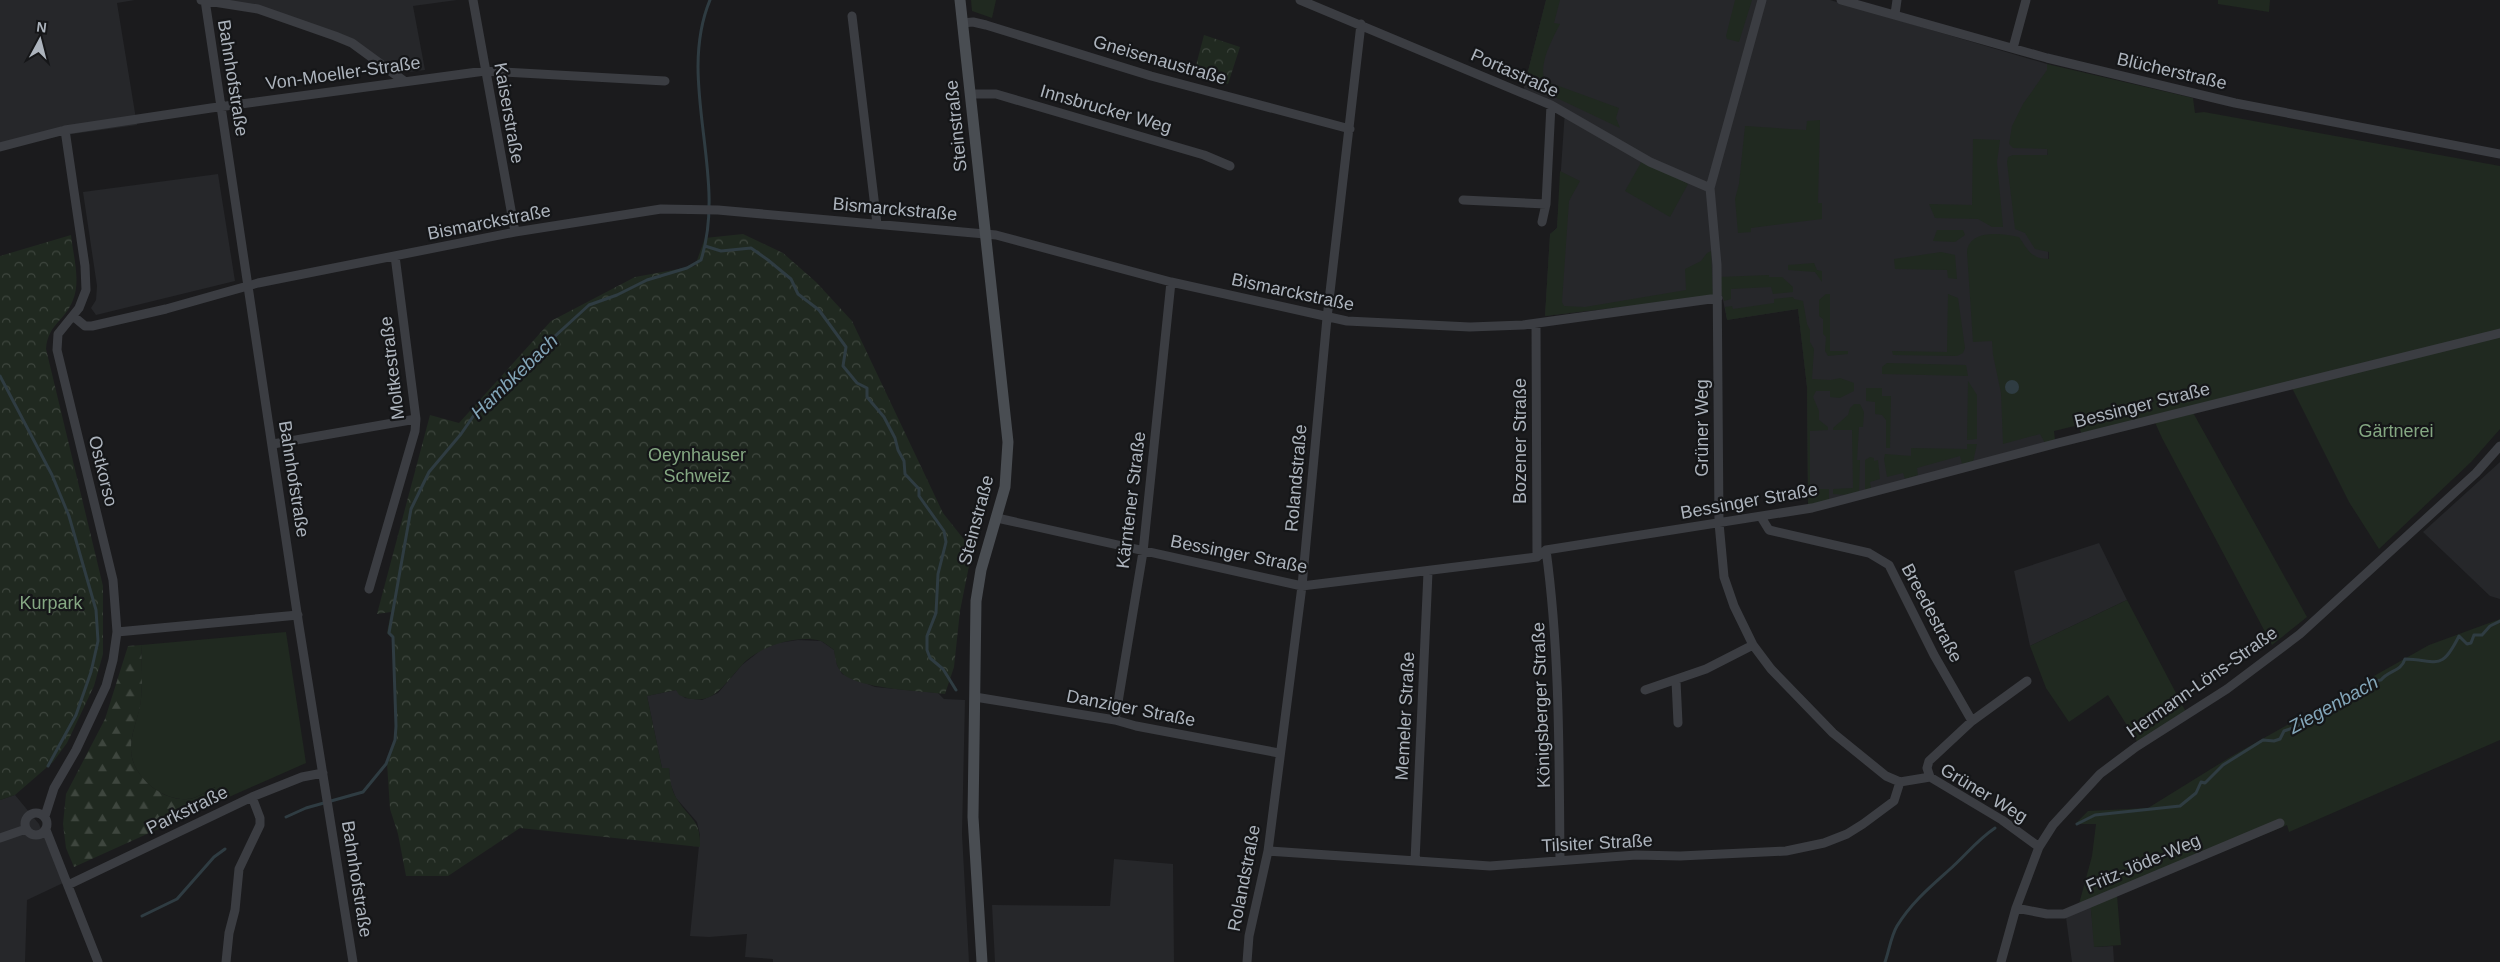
<svg xmlns="http://www.w3.org/2000/svg" width="2500" height="962" viewBox="0 0 2500 962" font-family="Arial,sans-serif">
	<style>
		.built { fill: #26272a }
		.green { fill: #202920 }
		.forest { fill: url(#forest-firs) }
		.park { fill: url(#park-crowns) }
		.water { fill: #2f3c42 }
		.lines { fill: none; stroke-linecap: round; stroke-linejoin: round }
		.stream { stroke: #2f3c42; stroke-width: 3 }
		.minor { stroke: #3b3d42; stroke-width: 9 }
		.secondary { stroke: #494d52; stroke-width: 11 }
		.labels { text-anchor: middle; stroke-width: 4.5; stroke-linejoin: round; paint-order: stroke }
		.street-label { font-size: 18px; fill: #adb4bd; stroke: #151618 }
		.park-label { font-size: 18px; fill: #85a883; stroke: #151618 }
		.water-label { font-size: 19px; font-style: italic; fill: #83a6b9; stroke: #151618 }
	</style>
	<defs>
		<pattern id="forest-firs" width="22" height="20" patternUnits="userSpaceOnUse" patternTransform="scale(1.25)"><rect width="22" height="20" fill="#202920"/><path d="M5 1l3.5 6h-7zM16 11l3.5 6h-7z" fill="#3e463e"/></pattern>
		<pattern id="park-crowns" width="20" height="18" patternUnits="userSpaceOnUse" patternTransform="scale(1.25)"><rect width="20" height="18" fill="#202920"/><path d="M2 6a3 3 0 1 1 6 0M12 15a3 3 0 1 1 6 0" fill="none" stroke="#3e463e"/></pattern>
	</defs>
	<rect width="100%" height="100%" fill="#1b1b1d"/>
	<path class="built" d="M0,0h135l-18,3 20,122 -79,11 -58,14z
		M224,0h233l-44,6 12,64 -25,3 -48,-31z
		M1546,0h284l217,64 2,292 -4,87 -237,62 -1,-118 -9,-78 -71,11 -5,-25 -177,21 5,-82 7,-6 8,-118 -42,-19z
		M218,174l17,107 -139,34 -5,-7 5,-8 1,-14 -14,-94z
		M2500,462v137l-10,-3 -67,-64z
		M2099,543l28,57 -97,46 -16,-75z
		M798,640l23,1 13,9 3,15 5,9 33,13 63,6 6,6 21,1 -3,134 7,128h-196v-3l-28,-2 2,-23 -38,3 -19,-1 10,-101 -3,-13 -21,-24 -6,-15 -1,-15h-7l-15,-72 29,-6 9,8 17,2 16,-7 24,-28 19,-15 17,-7z
		M15,795l24,29 24,59 -36,17 -2,62h-25v-162z
		M1114,859l59,5 1,98h-179l-3,-57 118,1z
		M2090,899l5,48 18,-1 1,16h-42l-7,-52z"/>
	<path class="green" d="M971,0h25l-4,18 -20,-7z
		M1546,0h14l-6,23 6,1c-8,16 -22,40 -15,57l74,27 -3,10 4,10 -95,-45z
		M1735,0h17l-13,42 -12,-3 -1,-3z
		M2218,0h52l-1,12 -51,-8z
		M2047,64l146,34 2,15 9,-1 296,54v263l-29,33 -92,87 -30,-47 -59,-118 -99,25 116,208 -35,28 -110,-207 -9,-20 -72,15 -2,-8 -25,6 1,9 -10,3 -5,-9 -37,10 -2,-51 -8,-38 -1,-14 -19,1 -6,-90c2,-23 35,-19 52,-15 9,13 12,22 30,22v-7l-14,-3 -10,-16 -10,-4 -8,-67 1,-5 5,-2h35l-1,-6 -34,-1 -4,-4 3,-18 11,-22 24,-34z
		M1820,120l-2,83h4v16l-71,9v4l-13,1 -3,-34 4,-15 6,-58 61,4 1,-9z
		M1973,139l27,1 -3,22 6,65h-11l-14,-8 -43,-1 -6,-14 43,1z
		M1643,159l45,25 -18,33 -45,-26z
		M1560,171l20,10 -11,20 -7,101 2,4 21,1 101,-17 -1,-21 16,-8 6,-8 4,-2 2,45 -168,20 5,-82 7,-6z
		M1937,230h26l2,5 -10,7 -22,-1z
		M1941,252l14,3 2,24 -9,-1 -1,-8 -52,-1 -1,-10z
		M1814,263l3,7 5,1v11l-7,-10 -27,-2v-5z
		M1769,275v2h13l11,10v5l-20,2 -2,-7 -40,2v10l-7,2 -2,-6h-3v-18z
		M1826,294h4v57h18v3l-20,2 -3,-5 1,-14 -3,-3v-15l-4,-3v-16z
		M1948,294l10,4 7,50 -2,5 -6,3 -64,-1 -1,-4 55,1z
		M1793,297l1,2 9,2 4,23 3,6v12l4,7 -2,30 19,1 9,-2 14,5v8l-14,7 -10,-1v-6h-14l-3,6 6,14v9l9,7v3l-18,1v58h19v11l-21,5 -1,-118 -9,-78 -71,11 -2,-13 7,-1 1,3 41,-6v-4z
		M1887,363l79,2 2,11 -86,-2v-7z
		M1968,381l9,14v44l-10,1z
		M1866,388h16v8h9l-1,52h-4v-28l-4,-5 -7,-1v-12l-9,-1z
		M1854,404h6l4,8 -1,15h-4l-2,33h3l-1,32 -12,3 -14,-1v-5l20,-1 -1,-58h-19v-2l15,-13 2,-7z
		M1967,444h10l-4,18 -11,2 -2,-8 -43,12 1,7 -13,4 -2,-6 -16,4 -3,-18 1,-5 26,2v-8l56,1z
		M1870,457l4,1v3l4,-1 2,19 -10,3 1,6 -6,3v-31z
		M2127,600l59,112 -48,31 -30,-48 -39,27 -23,-34 -16,-42z
		M2500,619v121l-211,92 -2,-7 -170,70 4,50 -27,2 -4,-48 -11,5 13,-48 4,-32h-21l13,-13 60,-3 84,-52 197,-111z
		M286,632l20,131 -86,38 -5,-14c-8,4 -19,12 -28,12 -26,2 -57,-24 -56,-51 0,-14 6,-28 9,-42 3,-20 2,-40 1,-61z"/>
	<path class="forest" d="M141,645c1,21 2,41 -1,62 -3,13 -9,27 -9,41 -1,27 31,54 57,51 8,0 19,-8 28,-12l4,14 -146,66 -8,-19 -3,-24 3,-30 39,-75 23,-73z"/>
	<path class="park" d="M1204,35l36,12 -12,37 -34,-11z
		M743,234l40,19 33,29 36,39 91,192 23,29 8,-1 -14,70 -6,56 -9,27c-22,-3 -90,-5 -104,-22 -5,-6 -6,-15 -7,-22 -4,-3 -9,-7 -13,-9 -24,-7 -63,6 -79,24 -19,20 -30,45 -63,30l-3,-5 -29,6 15,72h7c1,11 2,22 8,31 13,21 24,20 23,48l-180,-19 -72,48h-42l-8,-42 -8,-25 -3,-46 9,-23 1,-14 -5,-88 -5,-5 4,-21 -14,2 53,-199 29,8 92,-102 84,-44 60,-11 10,-28z
		M71,235c2,20 10,46 2,65 -8,21 -25,24 -27,49l57,237v68l-9,32 -27,57 -14,19 -38,33 -15,5v-544z"/>
	<path class="water" d="M2005 387a7 7 0 1 1 14 0a7 7 0 1 1-14 0Z"/>
	<g class="lines">
		<path class="stream" d="M705,246l16,5 30,-3 17,12 23,19 7,15 21,16 27,37 -3,19 14,17 10,5v9l17,20 11,21 3,12 6,11 1,13 14,15v7l25,35 2,11 -8,32 -2,39 -9,23v14l3,8 13,11 13,21
			M0,376l52,99 17,41 27,94 2,31 -7,31 -15,43 -28,51
			M286,817l20,-9 57,-16 23,-28 9,-24 1,-14 -3,-89 -4,-4 22,-124 18,-37 32,-38 22,-32 106,-97 28,-10 30,-15 40,-12 14,-8c27,-85 -25,-178 9,-260
			M2077,824l18,-9 85,-9 16,-13 5,-11 4,1 18,-18 40,-25 11,1 6,-2 4,-8 14,-5 3,-6c9,-1 14,-4 19,-12l10,-1 2,-4 16,-5 5,-9 16,-2 5,-6 7,-1c8,-10 20,-8 24,-21 33,1 36,13 54,-23l8,8 4,-1 3,-8h8l8,-9 10,-5
			M142,916l35,-17 37,-42 11,-8
			M1885,962c4,-11 6,-26 12,-36 14,-23 33,-39 52,-56 16,-14 28,-30 46,-42"/>
		<path class="minor" d="M201,0l57,9 77,27 17,7 52,38
			M205,0l94,626 54,336
			M473,0l42,232
			M1300,0l251,105 99,57 60,26
			M1762,0l-52,188 7,77 2,258 5,54 10,29 19,39 18,24 62,64 53,43 14,6 30,-5 72,43 37,27
			M1841,0l206,58 188,45 265,51
			M1895,14l2,-14
			M852,16l25,208
			M962,23l11,-1 13,3 165,51 199,53
			M2013,48l13,-48
			M970,94h26l208,61 26,11
			M0,147l65,-17 146,-22 274,-37 180,10
			M1463,200l83,4
			M1542,222l4,-18 5,-99
			M73,316l12,10h7l74,-17 92,-26 257,-51 146,-23 57,1 278,25 175,47 176,39 123,6 53,-2 195,-27
			M1536,324l1,233
			M273,444l143,-25
			M1761,517l8,13 100,23 20,12 45,90 38,66
			M997,518l305,68 235,-29 9,-7 266,-42 246,-65 442,-110
			M1546,550c14,103 13,206 14,310
			M369,589l46,-158 1,-12 -21,-163
			M117,632l181,-17
			M1676,681l2,42
			M1645,690l61,-21 47,-24
			M975,697l140,23 21,6 143,27
			M1115,720l28,-168 28,-270
			M1930,777l-3,-9 2,-7 43,-40 55,-40
			M25 824a11 11 0 1 1 22 0a11 11 0 1 1-22 0Z
			M45,816l9,-28 22,-38 30,-64 7,-26 4,-28 -4,-52 -56,-230 1,-16 21,-26 7,-18 -1,-24 -20,-136
			M46,830l52,132
			M0,838l26,-9
			M1268,851l222,15 146,-11 44,1 106,-5 38,-8 23,-9 16,-10 31,-23 6,-19
			M1415,861l13,-289
			M68,885l184,-88 50,-20 21,-4
			M2016,908l31,6h17l216,-91
			M226,962l3,-29 6,-23 4,-41 21,-44v-7l-8,-21
			M1247,962l2,-26 19,-85 34,-265 25,-268 34,-294
			M2001,962l15,-54 23,-61 14,-22 47,-51 36,-27 91,-58 73,-55 176,-161 24,-27"/>
		<path class="secondary" d="M960,0l48,442 -3,45 -24,83 -5,31 -3,216 9,145"/>
	</g>
	<g class="labels">
		<g class="street-label">
			<text transform="translate(1160 60) rotate(16)" y="6">Gneisenaustraße</text>
			<text transform="translate(2172 71) rotate(13)" y="6">Blücherstraße</text>
			<text transform="translate(343 73) rotate(-8)" y="6">Von-Moeller-Straße</text>
			<text transform="translate(1515 73) rotate(24)" y="6">Portastraße</text>
			<text transform="translate(233 78) rotate(81)" y="6">Bahnhofstraße</text>
			<text transform="translate(1106 109) rotate(16)" y="6">Innsbrucker Weg</text>
			<text transform="translate(509 113) rotate(80)" y="6">Kaiserstraße</text>
			<text transform="translate(956 126) rotate(-96)" y="6">Steinstraße</text>
			<text transform="translate(895 209) rotate(5)" y="6">Bismarckstraße</text>
			<text transform="translate(489 222) rotate(-11)" y="6">Bismarckstraße</text>
			<text transform="translate(1293 292) rotate(12)" y="6">Bismarckstraße</text>
			<text transform="translate(392 368) rotate(-97)" y="6">Moltkestraße</text>
			<text transform="translate(2142 405) rotate(-14)" y="6">Bessinger Straße</text>
			<text transform="translate(1702 428) rotate(-90)" y="6">Grüner Weg</text>
			<text transform="translate(1520 441) rotate(-90)" y="6">Bozener Straße</text>
			<text transform="translate(103 471) rotate(76)" y="6">Ostkorso</text>
			<text transform="translate(1296 478) rotate(-85)" y="6">Rolandstraße</text>
			<text transform="translate(294 479) rotate(81)" y="6">Bahnhofstraße</text>
			<text transform="translate(1131 500) rotate(-83)" y="6">Kärntener Straße</text>
			<text transform="translate(1749 501) rotate(-10)" y="6">Bessinger Straße</text>
			<text transform="translate(976 520) rotate(-75)" y="6">Steinstraße</text>
			<text transform="translate(1239 554) rotate(11)" y="6">Bessinger Straße</text>
			<text transform="translate(1932 613) rotate(62)" y="6">Breedestraße</text>
			<text transform="translate(2202 682) rotate(-35)" y="6">Hermann-Löns-Straße</text>
			<text transform="translate(1541 705) rotate(-92)" y="6">Königsberger Straße</text>
			<text transform="translate(1131 708) rotate(11)" y="6">Danziger Straße</text>
			<text transform="translate(1405 716) rotate(-87)" y="6">Memeler Straße</text>
			<text transform="translate(1984 793) rotate(31)" y="6">Grüner Weg</text>
			<text transform="translate(187 810) rotate(-26)" y="6">Parkstraße</text>
			<text transform="translate(1597 843) rotate(-3)" y="6">Tilsiter Straße</text>
			<text transform="translate(2143 863) rotate(-23)" y="6">Fritz-Jöde-Weg</text>
			<text transform="translate(1244 878) rotate(-79)" y="6">Rolandstraße</text>
			<text transform="translate(357 879) rotate(81)" y="6">Bahnhofstraße</text>
		</g>
		<g class="park-label">
			<text x="2396" y="437">Gärtnerei</text>
			<text x="697" y="461">Oeynhauser<tspan x="697" dy="21">Schweiz</tspan></text>
			<text x="51" y="609">Kurpark</text>
		</g>
		<g class="water-label">
			<text transform="translate(514 376) rotate(-44)" y="7">Hambkebach</text>
			<text transform="translate(2333 704) rotate(-29)" y="7">Ziegenbach</text>
		</g>
	</g>
	<g transform="translate(40 40) rotate(7)" stroke="#151618" stroke-width="4" paint-order="stroke">
	<path d="M0-4L9 19L0 12L-9 19Z" fill="#adb4bd"/>
	<text y="-8" font-size="14" font-weight="bold" text-anchor="middle" fill="#adb4bd">N</text>
	</g>
</svg>
